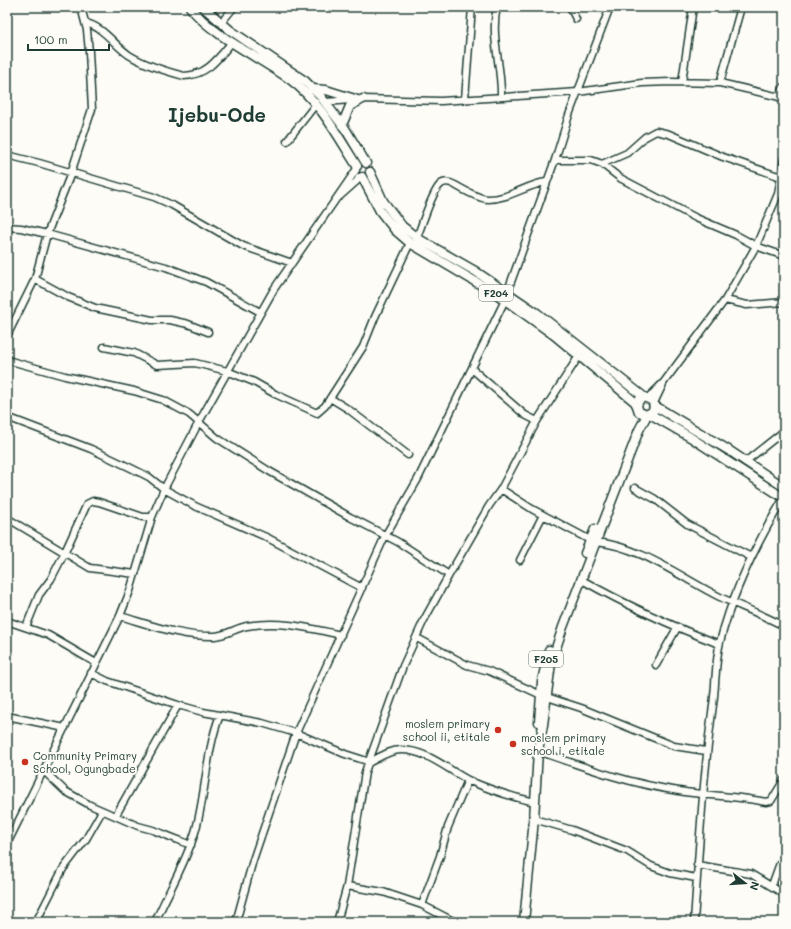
<svg xmlns="http://www.w3.org/2000/svg" width="791" height="929" viewBox="0 0 791 929" font-family="Mali,sans-serif">
	<style>
		.lines { fill: none; stroke-linecap: round; stroke-linejoin: round }
		.minor-casing { stroke: #1f3d34; stroke-width: 9 }
		.major-casing { stroke: #1f3d34; stroke-width: 11 }
		.minor { stroke: #fdfcf7; stroke-width: 6 }
		.major { stroke: #fdfcf7; stroke-width: 8 }
		.poi-dot { fill: #c8321e; stroke: #fdfcf7; stroke-width: 1.5 }
		.labels { text-anchor: middle; stroke-width: 4; stroke-linejoin: round; paint-order: stroke }
		.shield { fill: #fdfcf7; stroke: #62766e; stroke-width: 1 }
		.shield-label { font-size: 10px; font-weight: bold; fill: #1f3d34 }
		.poi-label { font-size: 11px; fill: #1f3d34; stroke: #fdfcf7; text-anchor: start }
		.town-label { font-size: 19px; font-weight: bold; fill: #1f3d34; stroke: #fdfcf7 }
	</style>
	<rect width="100%" height="100%" fill="#fdfcf7"/>
	<filter id="ink" filterUnits="userSpaceOnUse"><feTurbulence type="fractalNoise" baseFrequency=".025" numOctaves="2"/><feDisplacementMap in="SourceGraphic" scale="8" xChannelSelector="R" yChannelSelector="G"/><feConvolveMatrix kernelMatrix="1 2 1 2 8 2 1 2 1" color-interpolation-filters="sRGB"/></filter>
	<g filter="url(#ink)">
		<g class="lines">
			<defs>
				<path id="minor" d="M497,7c-7,29 5,60 4,90
					M570,7l6,12
					M85,23c18,3 29,22 44,32 16,10 36,16 55,21 23,-1 34,-17 48,-34
					M221,23l13,-16
					M682,82l11,-75
					M720,83l21,-76
					M780,98l4,-12
					M465,99l7,-92
					M326,102l37,-3 78,2 137,-9 64,-9 29,-1 49,1 64,15
					M287,141l29,-37
					M7,155l32,8 115,34 18,8 71,41 49,17
					M555,160h36l11,4 25,-11 18,-16 11,-6 13,3 54,23 61,21
					M602,164l18,14 76,40 40,17 20,11 28,10
					M339,197l18,-16 2,-4
					M7,227l14,1 26,6 119,33 40,15 54,30
					M417,238c4,-11 15,-46 23,-53 4,-4 10,-3 15,0 7,4 24,14 33,14 21,0 38,-14 58,-17
					M35,279l33,18 27,11 57,12h18l18,4 20,8
					M507,293l48,-133 14,-45 41,-108
					M725,300l22,5 37,-3
					M7,336l28,-57 12,-45 24,-61 21,-64 -3,-57 -2,-22 -6,-23
					M104,347l30,6 23,12 38,-2 32,8 27,11 21,12 42,19 8,-7 38,-59 12,-30 35,-74
					M7,360l58,16 69,15 29,9 26,14 28,24 52,33 81,46 48,25 51,33
					M472,369l53,46 12,6
					M330,398l18,11 60,46
					M648,398l15,-15
					M654,403l10,-21 61,-82 31,-54 22,-52 6,-35
					M7,417l84,32 40,19 18,9 15,12 31,17 71,31 96,51
					M745,462l39,-31
					M635,488l20,11 32,25 64,33
					M501,489l31,20 58,31
					M7,518l83,50 45,6
					M595,542c46,4 85,35 125,55 22,10 43,18 64,29
					M520,560l23,-45
					M582,580c44,25 90,46 137,64
					M120,616c31,9 62,21 95,20 12,-1 21,-8 32,-10 32,-6 63,2 94,9
					M7,621l41,14 48,28
					M26,627l13,-32 12,-16 13,-25 23,-50 6,-3 6,1 44,15h9
					M417,638l50,27 22,6 52,24 40,13 93,38 32,5
					M656,665l21,-37
					M91,673l16,8 71,24 25,7 59,11 34,10 49,21 25,8c10,-5 20,-12 31,-12 26,0 47,20 69,31 21,9 38,15 61,20
					M7,716l58,12
					M538,751c46,16 92,33 141,40 29,5 59,5 87,11l5,-1 13,-21
					M43,770l22,21 25,14 48,21 15,4 38,15
					M116,815l62,-110
					M534,819l38,11 55,21 24,15 19,7 26,5
					M7,844l113,-228 10,-25 22,-74 12,-28 35,-67 75,-133 82,-119
					M697,865l54,9 33,20
					M772,885l8,-22h4
					M347,886l36,6 39,13 33,17
					M422,905l18,-49 8,-29 20,-47
					M36,922l27,-53 23,-30 16,-28
					M155,922c13,-30 32,-61 41,-93 10,-37 10,-78 24,-114
					M236,922l17,-62 43,-127 89,-197 33,-57 87,-179
					M337,922l10,-36 18,-114 38,-106 21,-46 25,-45 40,-69 12,-17 36,-68 42,-65
					M694,922c5,-73 9,-145 19,-217 3,-21 2,-43 7,-63 13,-51 37,-100 64,-144"/>
				<path id="major" d="M190,7c22,29 71,51 101,73 30,23 46,55 66,86
					M203,7l27,23 75,51 16,16 25,33 20,33
					M312,89l14,1 29,9
					M342,125l8,-19 13,-7
					M370,172l13,29 19,25 15,12 58,33 62,42 107,84
					M362,177l18,34 15,19 15,13 88,52 56,40 81,67 2,4
					M655,406l75,45 54,36
					M650,414l40,23 94,61
					M585,553l10,-24
					M539,722l3,-41 7,-31
					M524,922l10,-103 4,-68 5,-26 8,-62 12,-36 76,-197 8,-15 7,-5 -1,-9 -9,-4 -5,3 -2,6 2,6 8,3"/>
			</defs>
			<use href="#minor" class="minor-casing"/>
			<use href="#major" class="major-casing"/>
			<use href="#minor" class="minor"/>
			<use href="#major" class="major"/>
		</g>
	</g>
	<g class="poi-dot">
		<circle cx="498" cy="730" r="4"/>
		<circle cx="513" cy="744" r="4"/>
		<circle cx="25" cy="762" r="4"/>
	</g>
	<g class="labels">
		<g class="shield">
			<rect x="479" y="285" width="34" height="16" rx="3"/>
			<rect x="529" y="651" width="34" height="16" rx="3"/>
		</g>
		<g class="shield-label">
			<text x="496" y="297">F204</text>
			<text x="546" y="663">F205</text>
		</g>
		<g class="poi-label">
			<text x="490" y="728" text-anchor="end">moslem primary<tspan x="490" dy="13">school ii, etitale</tspan></text>
			<text x="521" y="742">moslem primary<tspan x="521" dy="13">school i, etitale</tspan></text>
			<text x="33" y="760">Community Primary<tspan x="33" dy="13">School, Ogungbade</tspan></text>
		</g>
		<g class="town-label">
			<text x="217" y="122">Ijebu-Ode</text>
		</g>
	</g>
	<rect width="791" height="929" fill="none" stroke="#fdfcf7" stroke-width="24"/>
	<rect x="12" y="12" width="767" height="905" fill="none" stroke="#1f3d34" stroke-width="1.5" filter="url(#ink)"/>
	<g transform="translate(745 883) rotate(107)" stroke="#fdfcf7" stroke-width="3" paint-order="stroke">
	<path d="M0-3L7 15L0 10L-7 15Z" fill="#1f3d34"/>
	<text y="-6" font-size="11" font-weight="bold" text-anchor="middle" fill="#1f3d34">N</text>
	</g>
	<path d="M28 44v6h81v-6" fill="none" stroke="#1f3d34" stroke-width="2"/>
	<text x="34" y="44" font-size="12" fill="#1f3d34" stroke="#fdfcf7" stroke-width="3" paint-order="stroke">100 m</text>
</svg>
